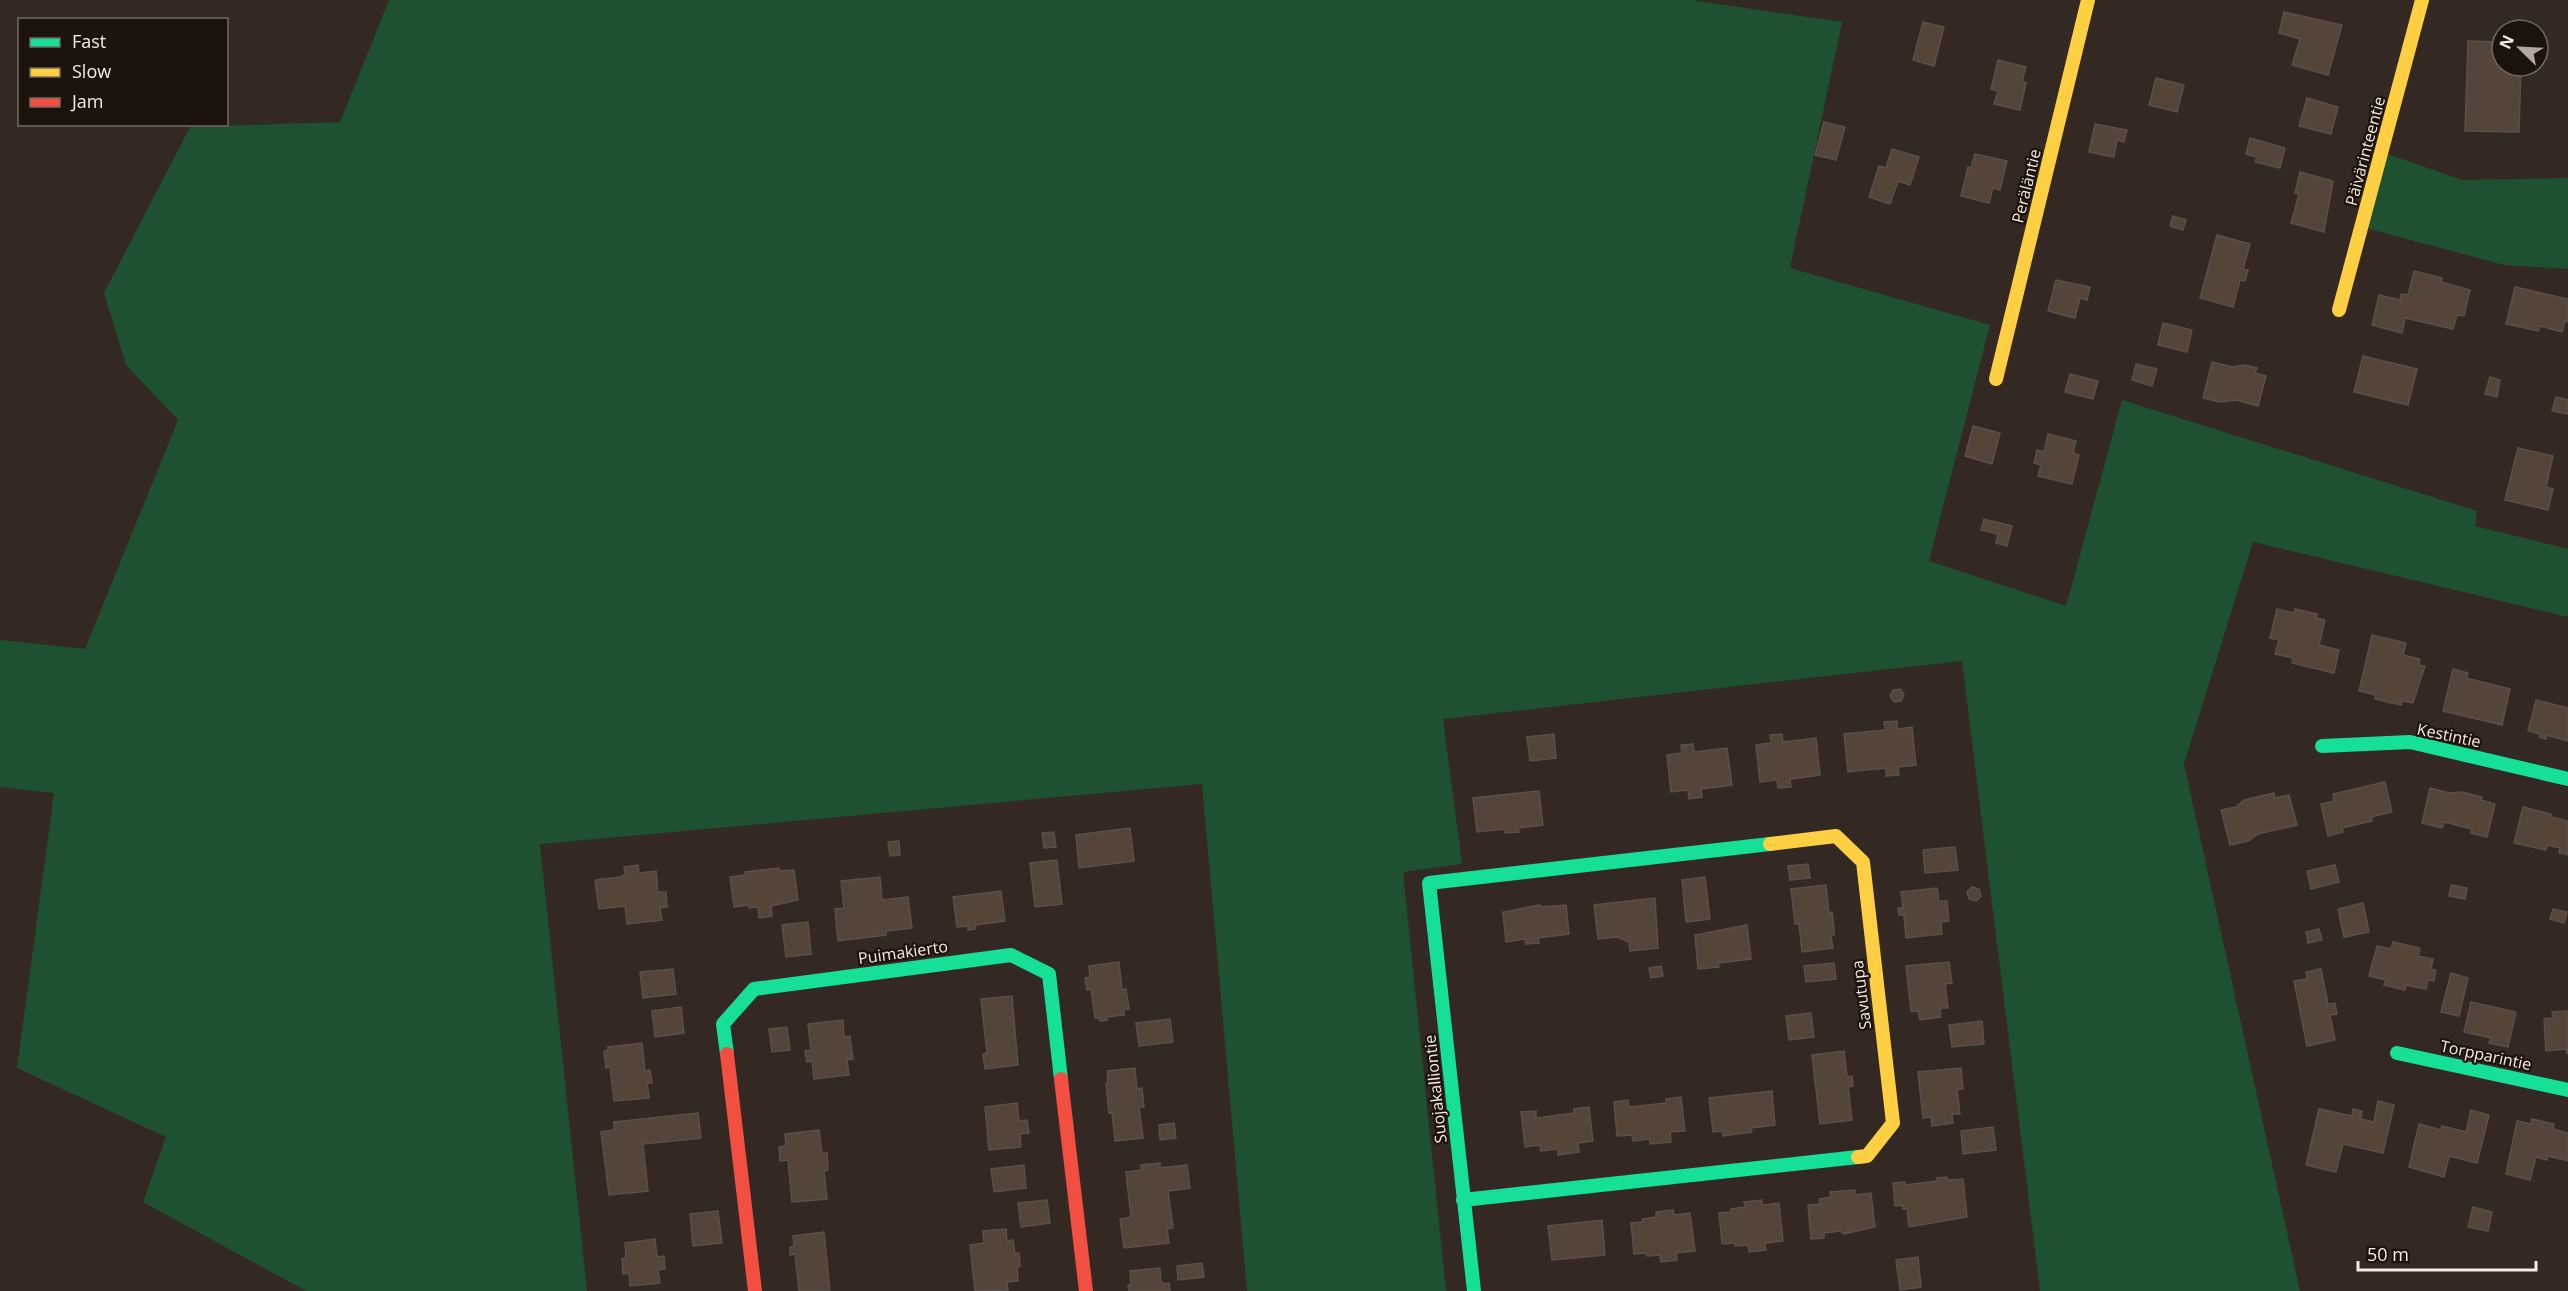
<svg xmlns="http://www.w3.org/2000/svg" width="2568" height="1291" viewBox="0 0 2568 1291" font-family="'Open Sans',sans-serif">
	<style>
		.green { fill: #1d512f }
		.building { fill: #544538; stroke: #58504a; stroke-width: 1.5 }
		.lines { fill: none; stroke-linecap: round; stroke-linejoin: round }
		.fast { stroke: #16e098; stroke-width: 14 }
		.slow { stroke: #ffcf43; stroke-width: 14 }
		.jam { stroke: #f24e42; stroke-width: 14 }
		.labels { text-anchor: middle; stroke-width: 4.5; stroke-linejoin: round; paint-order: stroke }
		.street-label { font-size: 16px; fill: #f8ebe2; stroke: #1c130d }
	</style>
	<rect width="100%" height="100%" fill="#332922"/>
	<path class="green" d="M389,0h1302l151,22 -52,246 200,57 -61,236 137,45 56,-206 355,111 -2,15 93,23v68l-315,-75 -69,222 116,527h-260l-78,-630 -519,58 19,145 -59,8 43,419h-199l-45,-507 -662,60 47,447h-281l-163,-89 23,-65 -149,-69 37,-275 -54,-6v-147l85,9 93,-229 -52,-55 -22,-72 86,-166 150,-5z
		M2382,152l80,28 106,-2v91l-64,-4 -142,-38z"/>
	<path class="building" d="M2284,12l58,13 -14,50 -36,-10 8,-26 -21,-6z
		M1923,22l21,5 -10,39 -21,-6z
		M2468,41l34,1v24h19l-2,66 -54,-1z
		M1998,60l28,7 -4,14 4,2 -6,27 -26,-6 4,-13 -7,-2z
		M2156,78l28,7 -7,27 -28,-7z
		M2307,98l31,9 -7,27 -32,-8z
		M1824,122l21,5 -9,33 -21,-5z
		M2095,124l32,6 -3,12 -7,-2 -3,17 -25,-5z
		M2250,138l35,10 -5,20 -25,-6 2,-5 -11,-3z
		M1892,149l27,8 -9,28 -12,-4 -8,23 -21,-7 10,-31 7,2z
		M1975,154l32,7 -7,29 -7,-2 -4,15 -28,-7 7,-29 3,1z
		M2300,172l33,9 -9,51 -33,-9 8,-29 -4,-1z
		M2173,216l13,4 -3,10 -13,-4z
		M2217,235l33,9 -7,25 5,1 -3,11 -5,-1 -7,27 -33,-9z
		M2414,271l28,7 -1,4 29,8 -6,26 -7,-1 -4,14 -48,-11 -3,15 -30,-8 7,-30 21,5 1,-6 7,1z
		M2056,280l34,7 -3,13 -7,-2 -5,20 -27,-7z
		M2515,287l53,12v23l-3,-1 -3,11 -22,-6 -2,5 -32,-7z
		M2163,323l29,7 -5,22 -29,-7z
		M2363,356l54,13 -9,36 -54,-13z
		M2212,362l20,5 13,-2 12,3 -2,5 11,3 -8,30 -22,-6 -16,2 -17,-4z
		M2136,364l21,5 -5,17 -20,-6z
		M2070,374l28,7 -5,18 -28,-7z
		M2490,377l10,3 -3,17 -12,-3z
		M2556,397l12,3v14l-16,-3z
		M1973,426l27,7 -8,31 -27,-8z
		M2048,434l28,7 -3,12 6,2 -7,29 -34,-8 3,-11 -7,-2 3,-13 7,2z
		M2518,448l35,8 -7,31 7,2 -5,21 -43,-10z
		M1984,519l28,7 -5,20 -11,-3 2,-9 -17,-4z
		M2277,609l17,4 1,-4 22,5 -1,4 9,2 -6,25 20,5 -5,23 -42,-10 1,-5 -18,-4 4,-14 -9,-2z
		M2372,635l34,8 -3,12 17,4 -1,6 6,1 -12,37 -11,-2 -1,4 -26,-6 1,-4 -17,-4z
		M2453,669l15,4 -2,5 44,11 -8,36 -59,-14z
		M1900,689l4,5 -3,7 -7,1 -4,-6 3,-6z
		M2536,700l32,8v33l-22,-6v4l-7,-2 1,-3 -12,-3z
		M1897,721v8l15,-2 4,38 -18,2 1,8 -13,1v-8l-38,4 -4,-38 41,-4 -1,-8z
		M1554,734l2,24 -26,3 -3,-24z
		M1782,734l1,8 33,-4 4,37 -30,4 1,8 -13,1 -1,-8 -17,2 -4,-37 15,-2 -1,-8z
		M1693,744l1,8 33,-4 5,37 -31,4 1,8 -13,2 -1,-9 -17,2 -4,-37 15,-2 -1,-8z
		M2385,782l7,30 -21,5 1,4 -30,7 1,4 -15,4 -7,-32 13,-3 -1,-7z
		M2430,788l19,5 13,-1 20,5 -1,3 14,4 -8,33 -16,-4 1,-4 -28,-7 -2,6 -20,-5z
		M1539,791l4,34 -25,3 1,4 -14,1v-4l-28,3 -4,-34z
		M2274,793l1,5 14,-3 8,30 -39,9 -10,7 -18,4 -9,-35 15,-3 8,-7z
		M2523,807l28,7v3l17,4v34l-9,-2 1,-5 -13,-3 -1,5 -32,-7z
		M1130,828l4,33 -55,7 -3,-33z
		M1054,832l2,15 -12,1 -2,-15z
		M899,841l1,14 -10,1 -2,-14z
		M1955,847l3,23 -33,3 -2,-23z
		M1057,860l5,44 -27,3 -5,-44z
		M1808,864l2,14 -20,2 -2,-14z
		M638,865l1,8 17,-2 2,21h8l1,15 -7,1 2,12 -35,4 -2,-18 -26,3 -4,-29 26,-3 4,-3 -1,-7z
		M2335,865l4,17 -28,7 -4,-18z
		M779,868l1,3 14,-1 4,30 -27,6 1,10 -13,2 -1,-11 -9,1v-3l-15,2 -4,-30 16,-2 -1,-3z
		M880,877l2,23 26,-3 4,31 -26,3v4l-48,6 -3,-32 9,-1 -3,-27z
		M1705,877l5,42 -24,3 -4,-42z
		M1826,885l3,28 3,-1 2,17v6l-3,1 2,12 -31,4 -3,-28h-4l-4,-35z
		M2451,885l16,3 -2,11 -16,-3z
		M1972,887l7,2 2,7 -5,5 -7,-2 -2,-7z
		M1937,888l2,13h8l2,20 -8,1 1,12 -36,4 -2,-23h-5l-1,-7h5l-2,-16z
		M1001,891l4,30 -30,4v4l-7,1v-4l-11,1 -4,-30z
		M1655,898l3,50 -28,3 -1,-9 -12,-5 -19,2 -4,-34z
		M2363,903l6,29 -25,5 -6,-28z
		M1540,905v2l26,-2 3,29 -31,4 1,5 -13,1 -1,-5 -19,3 -3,-30z
		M2553,909l14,3 -3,11 -14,-4z
		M808,922l3,32 -25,3 -4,-32z
		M1747,925l4,34 -33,4 1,4 -21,2 -3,-34z
		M2319,929l3,11 -14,3 -2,-11z
		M2393,942l27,6 -2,8 15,3 -2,10 5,1 -2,11 -6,-1 -2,9 -20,-4 -1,5 -21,-5 2,-5 -17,-4 8,-30 14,3z
		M1119,962l3,28 4,-1 3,20 -5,1v5l-17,2v3l-7,1 -1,-3h-4l-4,-29 -4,1 -2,-12 5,-1 -1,-11z
		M1949,962l3,21 -7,1 3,24h-8l1,9 -21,3 -2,-9h-7l-5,-45z
		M1834,963l2,16 -30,3 -2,-16z
		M1661,966l2,10 -12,2 -2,-10z
		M673,969l3,25 -33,4 -3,-26z
		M2321,969l7,35 7,-1 2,11 -7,1 5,25 -28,6 -13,-65 13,-2 -1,-7z
		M2451,973l17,5 -9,38 -18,-4z
		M1012,996l6,69 -33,4 -2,-15 4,-1 -6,-54z
		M2471,1002l45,10 -8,35 -19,-4 2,-5 -27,-6z
		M681,1007l3,26 -29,4 -3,-26z
		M2568,1011v44l-2,-6 -20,2 -2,-32 9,-1 -1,-6z
		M1811,1013l3,24 -25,3 -3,-24z
		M1170,1019l3,23 -34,4 -3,-23z
		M843,1020l1,17 6,-1 3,23 -6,1 2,15 -35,4 -2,-18 -5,1 -2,-11 6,-1 -3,-26z
		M1982,1021l2,23 -32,3 -3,-22z
		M787,1027l3,23 -18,2 -3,-23z
		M642,1043l3,28 5,-1 2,13h-5l2,15 -35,3 -4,-34 -4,1 -2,-17 4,-1v-3z
		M1844,1051l3,26 5,-1 1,10 -5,1 4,33 -32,4 -8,-69z
		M1135,1068l2,21 5,-1 2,19h-5l4,31 -28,3 -3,-29 -3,1 -3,-30 2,-1 -1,-11z
		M1961,1068l2,21 -6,1 3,24h-8l1,9 -21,3 -1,-9 -8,1 -5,-46z
		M1772,1091l3,34 -24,3 1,4 -29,4 -1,-5 -9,1 -4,-34z
		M1681,1097l4,34 -15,1 1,10 -21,2v-5l-17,2 -1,-6 -15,1 -3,-34 14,-2 1,7 37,-4v-4z
		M2378,1101l16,4 -11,48 -40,-9 -7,28 -30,-7 13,-56 33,7 1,-7 9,2 -1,8 13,3z
		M1017,1103l2,18 8,-1 2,13 -9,1 1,13 -32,3 -4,-43z
		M1589,1107l4,34 -15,2 1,9 -21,3v-6l-17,2 -1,-6 -15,2 -4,-35 15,-1v7l38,-5v-4z
		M2471,1110l18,5 -12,48 -28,-7 -5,21 -35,-10 10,-43 22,6 1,-4 24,6z
		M698,1113l3,25 -58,6 5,47 -39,4 -8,-63 13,-2v-8z
		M2532,1119l22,5 -1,5 15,4v28l-21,-5v4l-11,-3 -6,23 -24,-6 11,-53 14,3z
		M1174,1123l2,15 -16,2 -1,-15z
		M1993,1127l3,23 -33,4 -2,-23z
		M819,1130l3,24 5,-1 1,17 -4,1 3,28 -35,3 -4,-42 -8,1 -1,-14 7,-1 -1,-12z
		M1160,1163v5l27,-3 3,23 -22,3 5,37 -6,1 2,14 -45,5 -4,-29 11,-2 -5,-45 16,-2 -1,-5z
		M1024,1165l2,23 -32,4 -3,-23z
		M1947,1177l1,3 15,-1 4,38 -58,10 -2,-18h-4v-4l-8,1 -2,-23 12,-1v3l33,-4 -1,-3z
		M1855,1190v5l16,-2 4,34 -31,7 -4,-3 -16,2v5l-13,1 -3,-34 12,-1 -1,-5 12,-2 -1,-5z
		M1047,1200l3,23 -29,4 -3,-24z
		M1762,1200v5l17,-2 4,38 -18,2 1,7 -17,2 -1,-7 -13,1v-3l-13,1 -3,-31 12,-1v-3l14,-2 -1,-5z
		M2473,1207l19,5 -4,19 -20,-4z
		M1673,1210l1,5 16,-2 5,38 -19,2 1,7 -16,2 -1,-7 -13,1 -1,-3 -12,1 -3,-31 12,-1 -1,-3 14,-2v-5z
		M718,1211l4,32 -29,3 -3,-32z
		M1602,1220l3,35 -53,5 -4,-34z
		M1006,1229l1,12 6,-1 2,14 4,-1 1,13 -3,1 1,14 -11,1 1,8 -33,1 -5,-46 14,-2 -1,-12z
		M824,1232l6,59h-31l-4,-37 -5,1v-8l4,-1 -1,-10z
		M655,1239l2,18 7,-1 1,13 -7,1 2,13 -30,3 -1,-13 -6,1 -1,-15 4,-1 -1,-15z
		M1918,1257l3,30 -21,3 -4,-30z
		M1202,1263l2,14 -26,3 -1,-14z
		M1160,1268l1,13 3,3 5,-1 1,8h-41l-1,-6h3l-1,-14z"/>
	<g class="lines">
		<path class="fast" d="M2322,746l88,-4 158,37
			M2397,1053l171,37
			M727,1054l-4,-30 31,-35 257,-34 38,19 12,105
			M1463,1200l395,-43
			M1474,1291l-45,-408 341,-39"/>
		<path class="slow" d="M2339,310l83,-310
			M1996,379l92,-379
			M1770,844l66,-8 27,26 30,261 -26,33 -9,1"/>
		<path class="jam" d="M727,1054l28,237
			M1061,1079l25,212"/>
	</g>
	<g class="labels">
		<g class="street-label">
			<text transform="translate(2365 151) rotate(-75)" y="6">Päivärinteentie</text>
			<text transform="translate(2026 186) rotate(-76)" y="6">Peräläntie</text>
			<text transform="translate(2449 735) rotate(12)" y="6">Kestintie</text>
			<text transform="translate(903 952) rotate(-8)" y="6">Puimakierto</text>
			<text transform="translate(1861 995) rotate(-97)" y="6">Savutupa</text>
			<text transform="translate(2486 1055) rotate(12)" y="6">Torpparintie</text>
			<text transform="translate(1435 1089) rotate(-96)" y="6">Suojakalliontie</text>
		</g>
	</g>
	<rect x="18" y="18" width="210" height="108" fill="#1c130d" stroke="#746962" stroke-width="1.5"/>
	<rect x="30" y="38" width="30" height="9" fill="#16e098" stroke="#746962" stroke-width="1.5"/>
	<text x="72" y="48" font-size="18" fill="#f8ebe2">Fast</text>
	<rect x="30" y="68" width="30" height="9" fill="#ffcf43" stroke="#746962" stroke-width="1.5"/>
	<text x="72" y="78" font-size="18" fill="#f8ebe2">Slow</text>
	<rect x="30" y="98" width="30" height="9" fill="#f24e42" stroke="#746962" stroke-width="1.5"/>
	<text x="72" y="108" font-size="18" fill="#f8ebe2">Jam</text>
	<g transform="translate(2520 48) rotate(294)"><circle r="28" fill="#1c130d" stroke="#746962" stroke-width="1.5"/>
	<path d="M0-4.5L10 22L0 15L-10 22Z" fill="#b3a79f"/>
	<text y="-9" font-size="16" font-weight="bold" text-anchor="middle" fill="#f8ebe2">N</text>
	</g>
	<path d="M2358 1261v9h178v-9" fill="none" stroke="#f8ebe2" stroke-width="3"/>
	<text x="2367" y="1261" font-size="18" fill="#f8ebe2" stroke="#1c130d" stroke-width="4.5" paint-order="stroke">50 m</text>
</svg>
